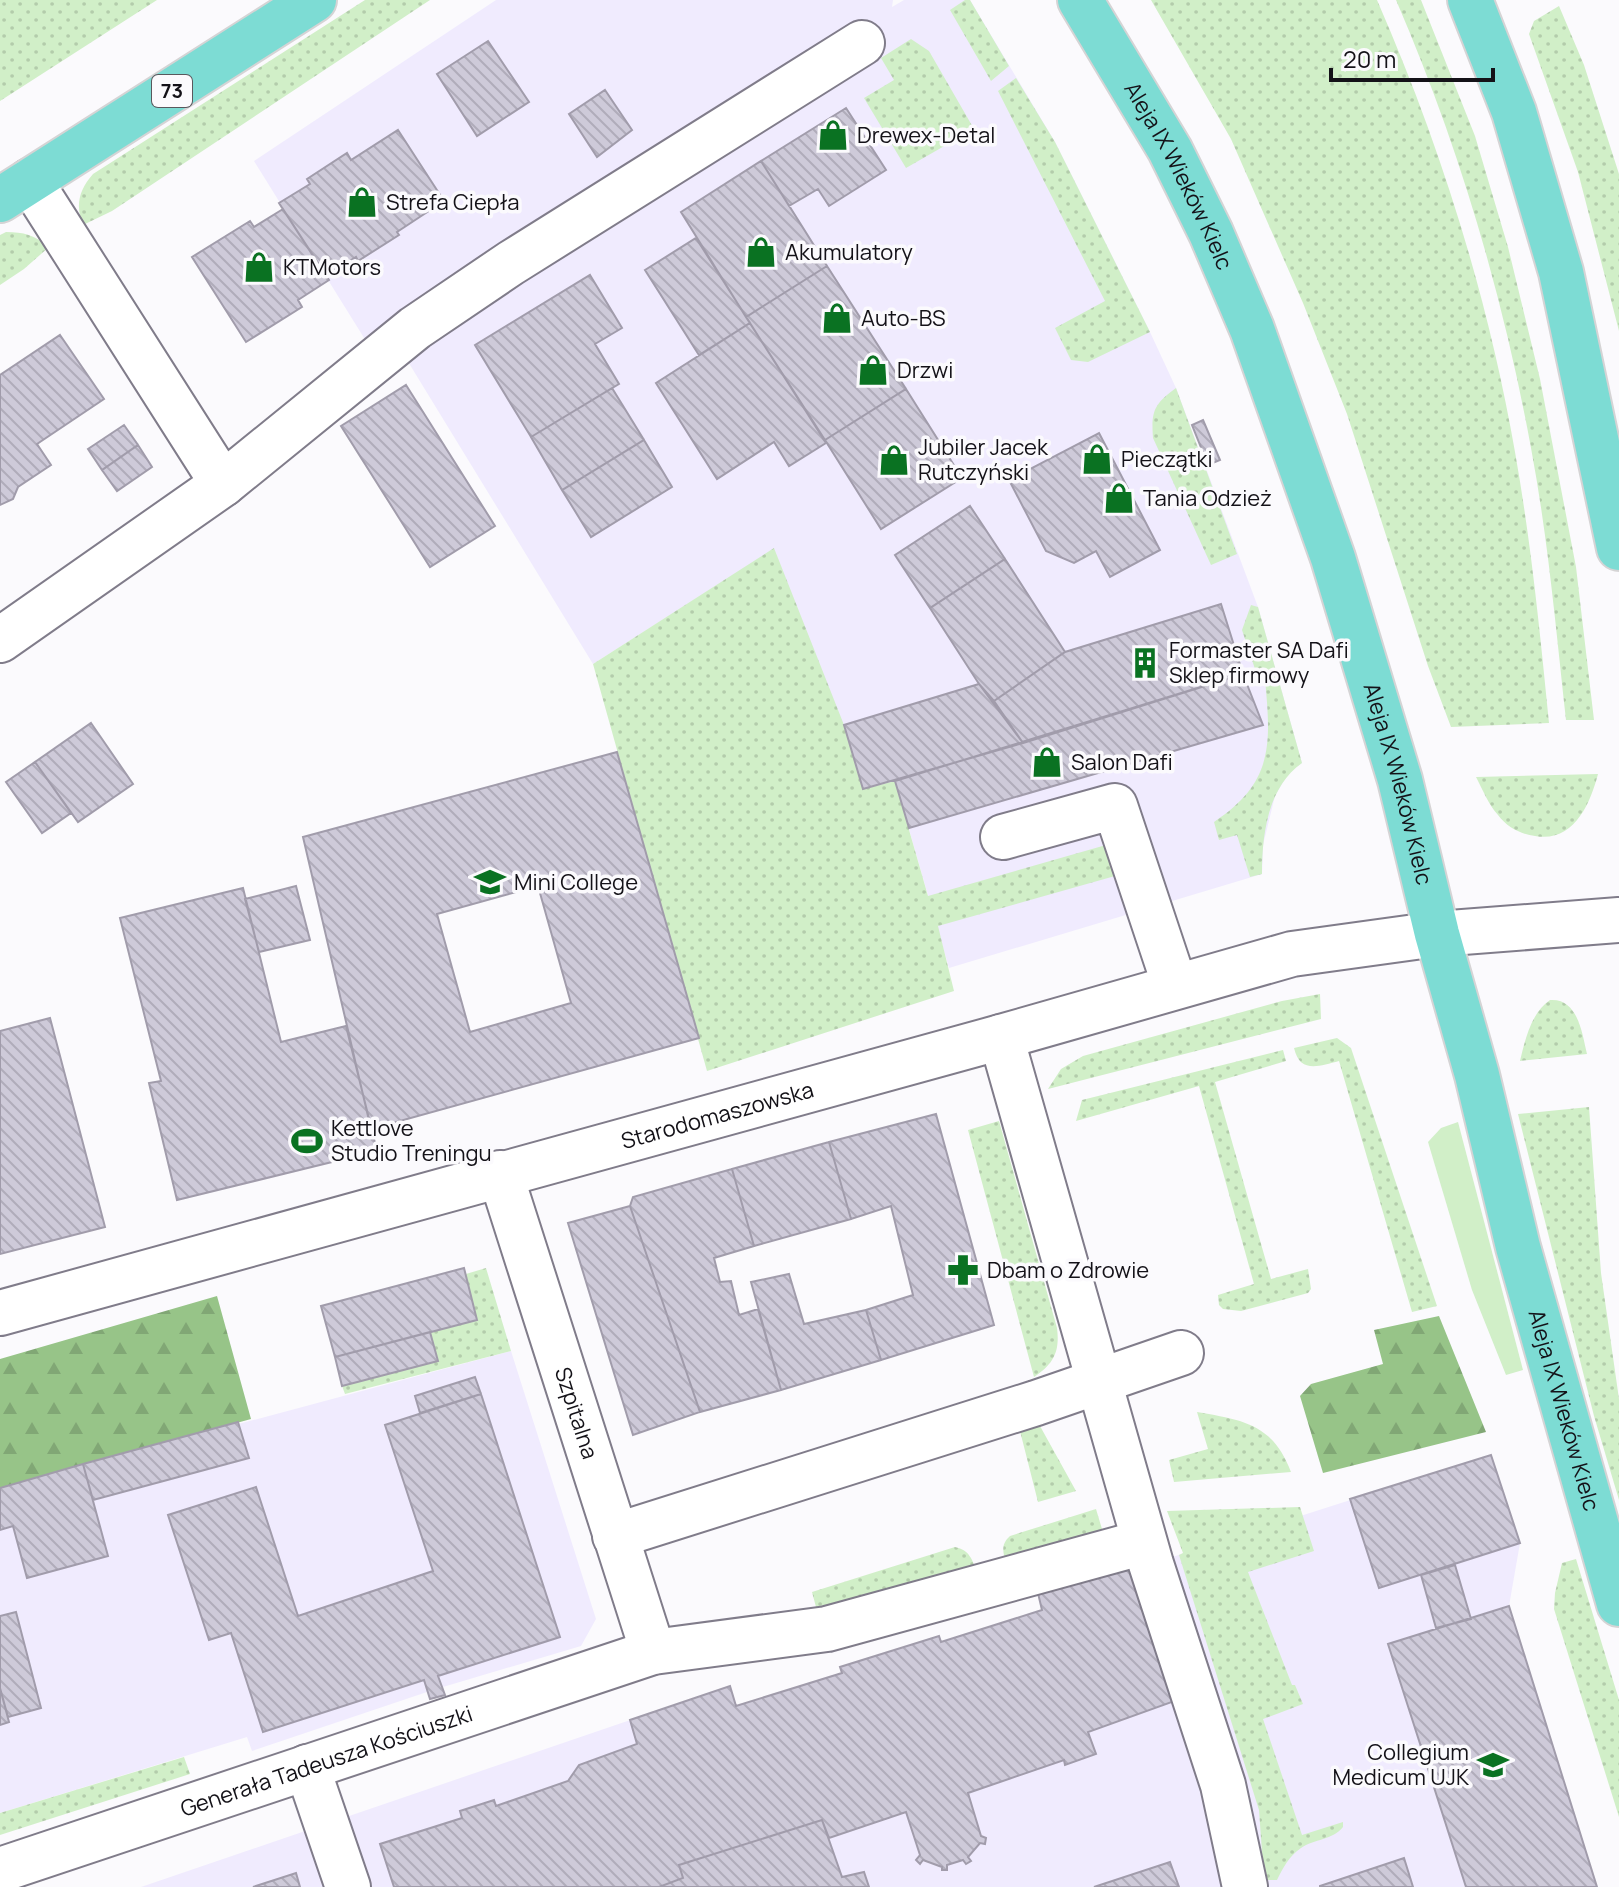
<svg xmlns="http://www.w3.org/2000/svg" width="1619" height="1887" viewBox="0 0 1619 1887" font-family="Manrope,sans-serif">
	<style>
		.built { fill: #f0ebfe }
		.grass { fill: url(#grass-dots) }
		.forest { fill: url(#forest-firs) }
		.garden { fill: #d1efc8 }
		.building { fill: url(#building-back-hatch); stroke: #a19cab; stroke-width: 2; fill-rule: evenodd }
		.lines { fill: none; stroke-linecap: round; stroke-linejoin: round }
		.minor-casing { stroke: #807c8a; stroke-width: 48 }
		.major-casing { stroke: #d5d4d5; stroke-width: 48 }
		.minor { stroke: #fff; stroke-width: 44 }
		.major { stroke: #7ddcd4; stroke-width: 44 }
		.labels { text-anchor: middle; stroke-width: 7; stroke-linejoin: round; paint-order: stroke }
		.shield { fill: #fbfafd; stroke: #59585d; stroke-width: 2 }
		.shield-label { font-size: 20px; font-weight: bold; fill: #141218 }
		.poi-label { font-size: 22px; fill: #141218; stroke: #fbfafd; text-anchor: start }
		.street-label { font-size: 22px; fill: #141218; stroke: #fbfafd }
	</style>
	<defs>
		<pattern id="grass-dots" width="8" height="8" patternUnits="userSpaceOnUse" patternTransform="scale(2)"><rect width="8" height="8" fill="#d1efc8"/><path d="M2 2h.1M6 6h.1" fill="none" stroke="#b3ccab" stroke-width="1.8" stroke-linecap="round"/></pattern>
		<pattern id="forest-firs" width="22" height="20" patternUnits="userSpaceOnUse" patternTransform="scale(2)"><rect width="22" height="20" fill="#97c488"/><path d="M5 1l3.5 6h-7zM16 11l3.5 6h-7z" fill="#81a775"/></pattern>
		<pattern id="building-back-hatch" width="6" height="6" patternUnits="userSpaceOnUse" patternTransform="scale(2)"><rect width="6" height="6" fill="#cecad9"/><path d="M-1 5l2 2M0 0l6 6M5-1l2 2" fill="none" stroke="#b0acba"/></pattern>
	</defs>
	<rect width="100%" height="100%" fill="#fbfafd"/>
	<path class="built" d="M496,0h397l-1,7 12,-7h66l85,142 95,190 26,56 82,219 44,156 -13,9 -14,24 -12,49 -1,29 -313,94 -54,-187 -32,8 -89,-240 -181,115 -205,-335 -22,12 -112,-180z
		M511,1351l85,268 -15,27 -138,41 2,8 -15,4 -3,-7 -175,59 -5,-14 -247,76v-325z
		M1491,1455l29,88 -11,63 88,281h-1456l589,-201 7,20 104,-33 -1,-6 99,-31 2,6 101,-32 96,-42z"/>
	<path class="grass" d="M0,0h157l-157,101z
		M365,0h65l-318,211 -29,14c-8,-20 -4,-35 10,-51z
		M965,0h5l39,66 -18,15 -41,-71z
		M1151,0h226c63,144 111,297 138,452 16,90 25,180 34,271l-98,4 -23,-61 -81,-252 -44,-111 -72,-164z
		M1396,0h25l54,136 33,111 32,132 36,188 18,153h-28c-10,-90 -18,-182 -35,-272 -28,-153 -73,-305 -135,-448z
		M1559,6l25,59 35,109v157l-41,-159 -49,-138 5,-13z
		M911,39l18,12 45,78 -68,39 -42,-70 30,-18 -13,-22z
		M1016,78l39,64 95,190 -62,30 -17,-2 -16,-32 50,-27 -107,-210z
		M6,232c18,0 28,3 43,15l-25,22 -24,16v-50z
		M1176,388l61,166 -26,11 -58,-127c-2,-27 1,-34 23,-50z
		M774,548l70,177 19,64 32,-8 33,115 178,-51 9,31 -177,50 16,65 -247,80 -114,-407z
		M1251,605l7,2 44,156c-34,24 -40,71 -40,111l-12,3 -13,-42 -18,5 -5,-18c60,-40 57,-78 51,-143l-7,-1 -16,-48z
		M1598,774c-8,31 -25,69 -63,62 -15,-2 -28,-9 -37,-21 -10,-11 -15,-25 -22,-38z
		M1320,994l1,25 -273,70 13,-20 22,-13 199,-55z
		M1550,1000c28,-2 32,33 37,54l-67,7c5,-21 11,-48 30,-61z
		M1337,1038l14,10 86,258 -25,6 -73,-251c-20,5 -39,13 -45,-13z
		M1283,1050l3,11 -71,21 56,197 37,-10 3,20 -3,4 -67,18 -18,-2 -4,-4 -1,-10 36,-11 -55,-198 -123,35 6,-21z
		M1589,1107l12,166 18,126v101l-25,-84 -76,-302z
		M999,1121l58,207c3,23 -3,36 -23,49l-66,-247z
		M486,1268l25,83 -166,43 -3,-8 95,-25 -7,-29 47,-12 -11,-46z
		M1197,1412c46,8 76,12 94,60l-117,10 -5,-22 39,-11z
		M1040,1426l36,65 -38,11 -18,-71z
		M1300,1507l14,44 -66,21 44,113h3l8,19 -40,15 39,116 41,-13v5c-10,13 -29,12 -42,21 -12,8 -18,20 -24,32h-13l-5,-70 -80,-255 4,-2 -16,-42z
		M1096,1509l9,30 -98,26c-4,-12 -7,-20 3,-29z
		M955,1547c15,3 17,13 22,25l-161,35 -4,-15z
		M1576,1559l43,141v117l-65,-208 1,-16 7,-30z
		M184,1757l6,17 -190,61v-22z"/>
	<path class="forest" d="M217,1296l34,123 -251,69v-129z
		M1439,1316l47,116 -163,41 -23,-77 11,-12 72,-20 -9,-34z"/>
	<path class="garden" d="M1458,1122l65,248 -17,5 -34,-85 -44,-148 13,-14z"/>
	<path class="building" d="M488,41l41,61 -52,34 -40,-62z
		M605,90l27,40 -35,27 -28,-43z
		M846,108l40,62 -57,36 -11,-17 -29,17 -28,-45z
		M398,130l46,71 -47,31 2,3 -41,26 -2,-4 -30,19 -47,-73 31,-19 -3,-5 40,-26 4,7z
		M761,161l66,105 -81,51 -65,-105z
		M283,209l46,71 -31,20 4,7 -56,35 -54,-85 58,-36 4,6z
		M696,238l54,85 -51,32 -54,-85z
		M827,266l79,123 -81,51 -79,-123z
		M590,275l32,53 -27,16 24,40 -88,53 -56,-92z
		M750,323l76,120 -37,23 -15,-24 -57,37 -61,-96z
		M60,335l44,64 -67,45 14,21 -33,22 -5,12 -13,6v-130z
		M406,385l89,141 -65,41 -89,-141z
		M612,388l32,52 -82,50 -31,-53z
		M906,389l56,89 -81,51 -56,-89z
		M1203,420l17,40 -12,5 -16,-40z
		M124,425l14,20 -36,25 -14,-21z
		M1099,433l61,117 -50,27 -14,-26 -22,12 -28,-12 -37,-71z
		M644,440l28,47 -81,50 -29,-47z
		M138,445l14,22 -35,24 -15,-21z
		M970,506l35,53 -75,49 -35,-53z
		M1005,559l60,93 -71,49 -15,-17 -49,-76z
		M1221,604l22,70 -220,69 -29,-42 71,-49z
		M1243,674l20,51 -354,103 -14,-47z
		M979,684l44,59 -160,46 -19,-64z
		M91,723l42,61 -55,38 -43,-60z
		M617,752l82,286 -328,91 -68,-292zM538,886l33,117 -101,29 -33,-118z
		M35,762l36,51 -29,20 -36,-51z
		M296,886l14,54 -51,12 -14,-53z
		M243,888l38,154 65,-16 31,125 -200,49 -28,-117 12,-2 -41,-163z
		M50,1018l55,209 -105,27v-223z
		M936,1114l58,211 -113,35 -15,-50 47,-15 -22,-89 -40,13 -22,-77z
		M829,1142l22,77 -97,27 -22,-77z
		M732,1169l22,77 -40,12 6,24 11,-1 8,34 19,-6 23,81 -81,22 -70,-206 3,-9z
		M630,1206l70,206 -67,23 -65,-212z
		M464,1268l13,52 -142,37 -14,-51z
		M789,1274l15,50 62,-14 15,50 -100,30 -30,-108z
		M430,1332l8,29 -96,25 -7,-29z
		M475,1377l6,17 -61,19 -5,-17z
		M481,1394l79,243 -122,39 7,19 -15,4 -6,-19 -161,52 -32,-99 -22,7 -41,-125 88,-28 42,129 135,-45 -48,-146z
		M238,1422l11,36 -156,42 -10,-36z
		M1491,1455l29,88 -141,45 -29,-89z
		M83,1464l25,92 -81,22 -14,-52 -13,4v-42z
		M1134,1558l49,140 -95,34 8,22 -31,11 -1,-5 -96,33 13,43 5,2 -1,6 -5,-1 -12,14 3,4 -5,3 -3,-4 -16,5v5h-5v-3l-19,-7 -3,4 -4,-4 4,-5 -14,-43 -77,26 -7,-18 -143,45 4,13 -24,9h-265l-14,-43 82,-26 -2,-7 34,-11 2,6 72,-25 11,-16 58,-21 -7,-24 100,-34 6,20 106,-33 -2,-6 99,-31 2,6 101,-32 -5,-21z
		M1455,1565l16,54 -35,9 -15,-53z
		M1509,1606l88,281h-131l-78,-243z
		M16,1612l25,96 -33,9 -8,-29v-72z
		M0,1688l9,34 -9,3z
		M822,1820l20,57 22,-5 5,15h-210l24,-9 -4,-13z
		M1404,1858l9,29h-93v-1z
		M1170,1862l9,25h-85z
		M296,1873l4,14h-47z"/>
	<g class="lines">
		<defs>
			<g id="minor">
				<path d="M30,181l193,303"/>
				<path d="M0,640l223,-156 192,-156 96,-65 351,-220"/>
				<path d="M1003,837l112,-31 60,180"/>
				<path d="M1001,1037l150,527 72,221 22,102"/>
				<path id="s1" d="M500,1173l153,479"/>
				<path id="s2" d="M0,1313l1001,-276 291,-83 145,-20 182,-14"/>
				<path d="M615,1536l421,-133 145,-50"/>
				<path d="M307,1767l41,120"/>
				<path id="s3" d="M0,1870l653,-218 174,-23 317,-87"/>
			</g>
			<g id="major">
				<path id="s4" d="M1080,0l90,150 41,83 41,96 81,229 67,222 37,154 40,141 41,172 101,357"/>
				<path d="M1470,0l44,112 47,160 58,276"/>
				<path d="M0,200l314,-200"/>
			</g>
		</defs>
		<use href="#minor" class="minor-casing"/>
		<use href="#major" class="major-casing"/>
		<use href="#minor" class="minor"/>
		<use href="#major" class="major"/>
	</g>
	<defs>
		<symbol id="shop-bare" viewBox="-9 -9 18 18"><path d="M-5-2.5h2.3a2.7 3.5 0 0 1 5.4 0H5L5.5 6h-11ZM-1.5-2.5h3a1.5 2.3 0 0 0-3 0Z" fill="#0a7222" stroke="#fbfafd" stroke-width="2.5" paint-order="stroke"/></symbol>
		<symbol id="building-bare" viewBox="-9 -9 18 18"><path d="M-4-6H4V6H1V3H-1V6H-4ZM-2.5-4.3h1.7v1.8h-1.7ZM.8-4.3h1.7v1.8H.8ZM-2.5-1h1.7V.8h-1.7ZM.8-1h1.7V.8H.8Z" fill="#0a7222" stroke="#fbfafd" stroke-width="2.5" paint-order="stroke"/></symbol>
		<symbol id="school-bare" viewBox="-9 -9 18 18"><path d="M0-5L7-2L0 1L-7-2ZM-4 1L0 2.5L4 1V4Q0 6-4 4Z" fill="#0a7222" stroke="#fbfafd" stroke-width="2.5" paint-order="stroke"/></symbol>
		<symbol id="stadium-bare" viewBox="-9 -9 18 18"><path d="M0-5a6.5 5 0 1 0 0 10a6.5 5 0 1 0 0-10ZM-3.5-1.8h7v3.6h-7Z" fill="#0a7222" stroke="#fbfafd" stroke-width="2.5" paint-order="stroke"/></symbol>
		<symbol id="pharmacy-bare" viewBox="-9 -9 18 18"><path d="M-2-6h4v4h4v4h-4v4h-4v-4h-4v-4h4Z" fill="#0a7222" stroke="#fbfafd" stroke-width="2.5" paint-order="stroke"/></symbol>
		<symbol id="university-bare" viewBox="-9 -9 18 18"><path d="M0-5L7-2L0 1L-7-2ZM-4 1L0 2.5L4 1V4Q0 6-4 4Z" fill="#0a7222" stroke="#fbfafd" stroke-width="2.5" paint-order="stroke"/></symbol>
	</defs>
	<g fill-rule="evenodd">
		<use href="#shop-bare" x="811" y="113" width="44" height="44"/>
		<use href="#shop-bare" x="340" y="180" width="44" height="44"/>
		<use href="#shop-bare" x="739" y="230" width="44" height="44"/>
		<use href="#shop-bare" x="237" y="245" width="44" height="44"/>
		<use href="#shop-bare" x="815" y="296" width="44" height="44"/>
		<use href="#shop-bare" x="851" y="348" width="44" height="44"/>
		<use href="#shop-bare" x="1075" y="437" width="44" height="44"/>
		<use href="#shop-bare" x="872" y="438" width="44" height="44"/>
		<use href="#shop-bare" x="1097" y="476" width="44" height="44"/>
		<use href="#building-bare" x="1123" y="641" width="44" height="44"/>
		<use href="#shop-bare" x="1025" y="740" width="44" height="44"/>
		<use href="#school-bare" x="468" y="860" width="44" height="44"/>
		<use href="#stadium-bare" x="285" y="1119" width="44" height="44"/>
		<use href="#pharmacy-bare" x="941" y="1248" width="44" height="44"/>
		<use href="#university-bare" x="1471" y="1743" width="44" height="44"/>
	</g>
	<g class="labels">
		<rect class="shield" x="152" y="75" width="40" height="32" rx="6"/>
		<g class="shield-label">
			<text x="172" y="98">73</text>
		</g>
		<g class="poi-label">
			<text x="857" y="143">Drewex-Detal</text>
			<text x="386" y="210">Strefa Ciepła</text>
			<text x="785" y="260">Akumulatory</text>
			<text x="283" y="275">KTMotors</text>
			<text x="861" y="326">Auto-BS</text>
			<text x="897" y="378">Drzwi</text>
			<text x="918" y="455">Jubiler Jacek<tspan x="918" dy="25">Rutczyński</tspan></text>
			<text x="1121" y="467">Pieczątki</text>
			<text x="1143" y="506">Tania Odzież</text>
			<text x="1169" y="658">Formaster SA Dafi<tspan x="1169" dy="25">Sklep firmowy</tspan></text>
			<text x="1071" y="770">Salon Dafi</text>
			<text x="514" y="890">Mini College</text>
			<text x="331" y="1136">Kettlove<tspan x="331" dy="25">Studio Treningu</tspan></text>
			<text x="987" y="1278">Dbam o Zdrowie</text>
			<text x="1469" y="1760" text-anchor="end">Collegium<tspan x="1469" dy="25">Medicum UJK</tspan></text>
		</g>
		<g class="street-label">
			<text dy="8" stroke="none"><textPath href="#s4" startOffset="202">Aleja IX Wieków Kielc</textPath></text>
			<text dy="8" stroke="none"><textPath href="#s4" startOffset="850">Aleja IX Wieków Kielc</textPath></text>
			<text dy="8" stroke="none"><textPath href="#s2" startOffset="744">Starodomaszowska</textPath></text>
			<text dy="8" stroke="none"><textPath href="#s4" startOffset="1498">Aleja IX Wieków Kielc</textPath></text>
			<text dy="8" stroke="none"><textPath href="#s1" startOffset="252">Szpitalna</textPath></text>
			<text dy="8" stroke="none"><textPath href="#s3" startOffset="344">Generała Tadeusza Kościuszki</textPath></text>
		</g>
	</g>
	<path d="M1331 68v12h162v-12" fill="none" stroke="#141218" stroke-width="4"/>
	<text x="1343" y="68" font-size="24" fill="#141218" stroke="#fbfafd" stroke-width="6" paint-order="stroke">20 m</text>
</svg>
